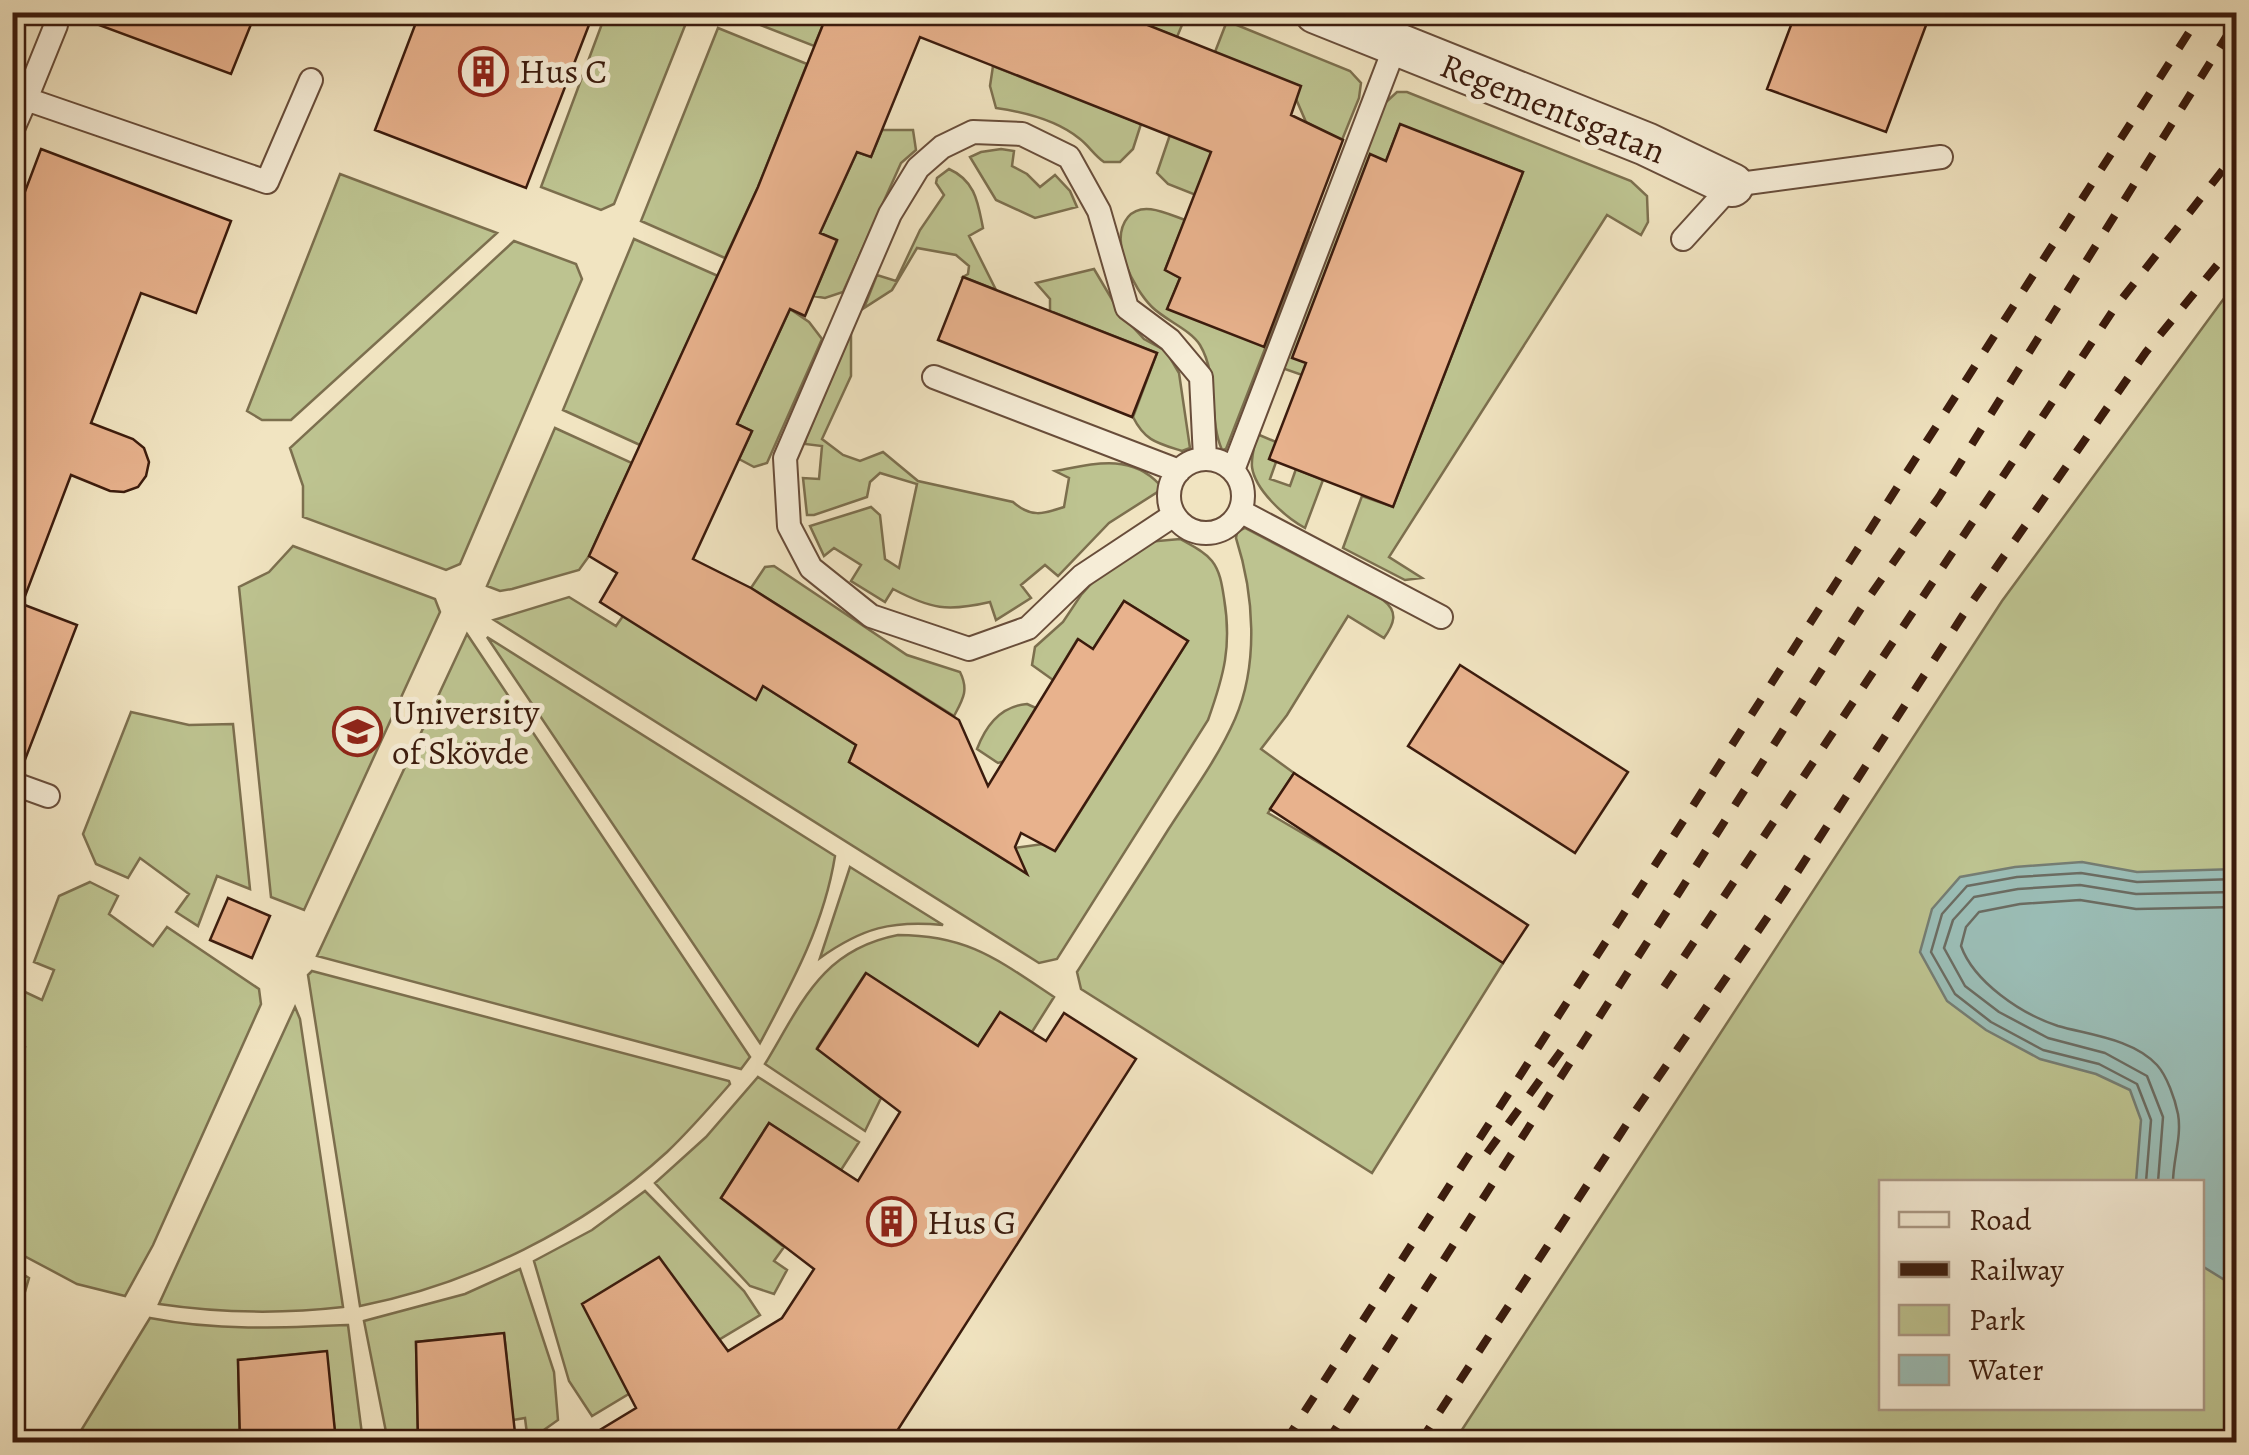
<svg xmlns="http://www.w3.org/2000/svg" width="2249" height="1455" viewBox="0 0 2249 1455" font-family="Alegreya,serif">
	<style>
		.green { fill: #bdc390; stroke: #7c6f4e; stroke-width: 2.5; fill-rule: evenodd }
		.water { fill: #9bbeb7; stroke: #757d73; stroke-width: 2.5 }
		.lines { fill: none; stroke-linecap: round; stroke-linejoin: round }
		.shore { stroke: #6b6c62; stroke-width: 2.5 }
		.building { fill: #e8b28d; stroke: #3b1b0d; stroke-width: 2.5 }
		.lane-casing { stroke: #684d3a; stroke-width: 26 }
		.street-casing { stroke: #684d3a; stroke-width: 46 }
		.lane { stroke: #f6edd7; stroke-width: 22 }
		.street { stroke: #f6edd7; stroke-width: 42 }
		.rail { stroke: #3b1b0d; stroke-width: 8; stroke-dasharray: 18 18; stroke-linecap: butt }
		.labels { text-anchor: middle; stroke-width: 10; stroke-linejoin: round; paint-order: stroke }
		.poi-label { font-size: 35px; fill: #3b1b0d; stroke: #f6edd7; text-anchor: start }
		.street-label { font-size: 35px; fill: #3b1b0d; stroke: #f6edd7 }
	</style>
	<rect width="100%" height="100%" fill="#f1e4c1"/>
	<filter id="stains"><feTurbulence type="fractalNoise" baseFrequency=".002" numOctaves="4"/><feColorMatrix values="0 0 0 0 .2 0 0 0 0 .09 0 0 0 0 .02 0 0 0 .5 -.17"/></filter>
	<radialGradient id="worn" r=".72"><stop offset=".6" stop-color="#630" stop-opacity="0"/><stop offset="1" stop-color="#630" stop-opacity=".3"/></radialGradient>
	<path class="green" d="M606,13h84l-76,191 -13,6 -60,-23z
		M730,13h98l-14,33z
		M1115,13h72l-10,24z
		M1227,21l123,50 11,12 -2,15 -53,131 4,4 -84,216 -4,1c-14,-32 -3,-73 -22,-105 -9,-15 -35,-25 -48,-38 -18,-18 -44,-66 -24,-90 14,-17 40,-3 57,3l-20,50 15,8 -12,30 153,-178 -15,-8 -10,-23 -81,-47z
		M718,28l89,36 -49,123 -33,71 -84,-37z
		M993,66l45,18 8,-17 48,38 47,19 -8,25 -13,13h-16c-10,-7 -15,-16 -24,-23 -23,-19 -56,-27 -84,-31l-6,-22z
		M1397,92h10l224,89 16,15 1,26 -7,13 -34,-20 -218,342 33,21 -17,2 -62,-32 19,-52 31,11 130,-335 -123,-47 -98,250 -20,-7 103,-265z
		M1175,120l44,17 -8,64 -43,-17 -11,-11z
		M882,130h31l3,20 -15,13 -58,129 -18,6 -12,-2 24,-55 -17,-8 37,-81 14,5z
		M1001,149l13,2 -2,15 15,8 13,13 15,-12 15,16 7,16 -42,11 -39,-18 -26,-43 11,-5z
		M949,169c27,12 29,35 34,59l-14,8 27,54 -33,-13 5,-3 1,-8 -13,-11 -39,-7 -25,42 -28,18 13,-33 19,6 24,-51 24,-35 -8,-12 1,-5z
		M340,174l157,59 -206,187h-29l-15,-9z
		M634,239l84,37 -78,169 -77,-35z
		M514,241l62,23 6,15 -122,285 -14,6 -143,-53v-31l-13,-38z
		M1094,269l26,44 24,26 22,12 13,22 11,75 -8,3c-25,-8 -37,-10 -49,-34l24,-64 -107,-42v-12l-14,-16z
		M2236,282v1158l-15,2h-614l-13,-8 -6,8h-134l548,-841zM1882,1182h320v226h-320z
		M790,309l19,13 13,17 -55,124 -13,4 -15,-8 13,-28 -15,-7z
		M851,333v43l-29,63 21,16 17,6 23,-9 35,29 95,21c18,16 30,12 51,5l5,-29 -14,-7c38,-7 75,-18 104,13v7l-50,32 -51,53 -13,-11 -24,20 10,13 -35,22 -6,-18c-43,10 -59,7 -97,-13l-8,13 -34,-21 10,-16 -27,-17 -10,8 -14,-30 61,-19 9,8 5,44 14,9 18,-84 -37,-11 -10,9 -3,15 -53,18h-7l-4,-37 16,1 3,-33 -17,-2 1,-6z
		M555,428l77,35 -43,93 -10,14 -67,19 -12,2 -13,-5z
		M1257,434l19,8 -6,17 6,3 -6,17 20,7 6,-17 27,11 -18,48c-20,-11 -50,-38 -53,-61 -1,-11 3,-23 5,-33z
		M1245,528l138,72c16,12 11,24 1,38l-36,-22 -61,99 -26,34 33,24 -26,40 70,41 165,109 -131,210 -291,-184 -4,-17c30,-47 61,-94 91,-142 23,-36 50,-72 67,-111 24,-55 19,-125 1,-181l1,-6z
		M1180,539c11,6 24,12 32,22 8,10 10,24 12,37 8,48 0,77 -16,122l-151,239 -18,4 -545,-343 75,-23 47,29 7,-10 140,70 93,59 -7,17 159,100 7,-14 28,-4 13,6 132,-209 -64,-40 -31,48 -16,-9 -24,40 -21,-15 3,-18 28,-25 18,-27 28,-31 38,-22z
		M293,546l142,53 5,13 -136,298 -33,-13 -32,-310 30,-15z
		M774,566l133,89 53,17c9,18 3,27 -6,44l-203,-128 14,-21z
		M467,634l283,423 -9,12 -424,-113z
		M487,637l348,219c-11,69 -43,127 -75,187z
		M1027,704l9,4 -12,48 -26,7 -21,-14c9,-24 24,-43 50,-45z
		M131,712l58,13 44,-1 17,165 -33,-13 -19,50 -22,-14 13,-18 -49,-36 -12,20 -32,-14 -13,-30z
		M850,867l93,58c-51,-5 -81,3 -123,33z
		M90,882l28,14 -9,18 44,32 14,-19 92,62 2,15 -108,241 -28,51 -48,-12 -64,-34v-172l12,-31 -12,-6v-23l10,-27 19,9 12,-30 -20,-8 25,-66z
		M898,935c70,0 100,25 156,62l-22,35 -32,-19 -22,33 -113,-72 -48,74 64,50 -16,33 -100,-67c37,-61 56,-114 133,-129z
		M312,971l417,110 1,3c-20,23 -41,47 -63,68 -84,77 -196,132 -307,154l-52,-331z
		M295,1007l5,12 43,288c-61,7 -123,6 -184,-3z
		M758,1077l101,65 -18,28 -72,-47 -48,75 63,49 -10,14 13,9 -13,24 -24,-8 -95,-103 51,-46z
		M645,1191l99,100 16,24 -168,101 -23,-35 -35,-120 58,-31z
		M13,1268l16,10 -16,55h-1z
		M520,1269l34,103 4,48 -17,12 -14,2 -2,-16 -12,2 -9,-87 -88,9 2,100h-30l-24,-121 101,-27z
		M150,1318c66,13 131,10 198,7l15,117h-27l-10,-91 -88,9 2,82h-166z"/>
	<path class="water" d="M2082,862l55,10 99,-3v418l-34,-21v-84h-66l5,-62 -11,-30 -34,-16 -56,-15 -54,-29 -39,-29 -27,-49 12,-43 28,-32 55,-10z"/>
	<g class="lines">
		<path class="shore" d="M2146,1182l5,-62 -14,-36 -38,-20 -56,-14 -52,-28 -36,-28 -24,-42 11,-38 25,-28 50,-9 64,-4 56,9 99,-3
			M2158,1182l5,-65 -16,-41 -42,-23 -57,-15 -49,-26 -34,-26 -21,-38 9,-28 21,-23 44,-8 62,-4 56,9 100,-2
			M2173,1182c0,-22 9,-46 5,-68 -3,-15 -11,-38 -21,-49 -24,-26 -67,-30 -99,-39 -37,-12 -84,-44 -97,-80l5,-19 13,-15 41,-8 60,-4 56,9 100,-2"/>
	</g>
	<path class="building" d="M81,12h175l-25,62 -151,-56z
		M420,12h174l-68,176 -151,-58z
		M828,12h287l186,74 -10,29 52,25 -79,207 -97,-38 13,-31 -15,-8 46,-118 -291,-115 -49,120 -14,-5 -37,81 17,7 -32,76 -15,-7 -53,115 15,7 -59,128 58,29 208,132 29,66 90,-147 15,10 31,-48 64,40 -133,210 -34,-18 -6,14 12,27 -178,-112 7,-17 -93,-59 -7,14 -156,-98 17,-29 -28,-17 169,-369z
		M1796,12h135l-45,120 -119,-43z
		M1400,124l123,48 -130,335 -124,-48 37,-96 -14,-5 78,-204 16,7z
		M41,149l190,72 -35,92 -55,-20 -50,130 42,16 11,9 5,14 -3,14 -8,11 -14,5 -14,-1 -39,-16 -49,129 55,21 -56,145 -9,-2v-542z
		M963,277l194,76 -25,64 -194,-77z
		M1460,665l168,107 -53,81 -167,-107z
		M1294,773l234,152 -25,38 -233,-154z
		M228,898l42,18 -18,42 -42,-18z
		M866,973l112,73 22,-34 46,29 18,-28 72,46 -246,383h-310l56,-34 -54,-104 77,-47 69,94 54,-33 32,-49 -93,-71 48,-75 89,58 42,-69 -83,-63z
		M504,1333l12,109h-98l-2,-100z
		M327,1351l9,91h-96l-2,-82z"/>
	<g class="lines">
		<defs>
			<path id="lane" d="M26,99l30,-74
				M12,131l14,-32 241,83 44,-102
				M1683,239l49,-54 209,-28
				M934,377l245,94
				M1169 496a37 37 0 1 1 74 0a37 37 0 1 1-74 0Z
				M1233,470l163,-426
				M1240,511l201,106
				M1174,515l-92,61 -54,52 -59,21 -98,-33 -60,-48 -22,-42 -4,-68 105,-244 28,-46 24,-21 31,-15 49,2 47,23 30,54 28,97 43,32 31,37 4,81
				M12,783l36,13"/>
			<path id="street" d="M1316,12l330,132 86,41"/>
		</defs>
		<use href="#lane" class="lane-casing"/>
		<use href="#street" class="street-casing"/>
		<use href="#lane" class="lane"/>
		<use href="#street" class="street"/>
		<path class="rail" d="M1664,987l450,-678 122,-156
			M1487,1153l82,-113
			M1285,1442l917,-1430
			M1327,1442l533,-832 79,-113 297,-476
			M1420,1442l214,-329 150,-220 179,-278 183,-263 90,-110"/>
	</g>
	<defs>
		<symbol id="building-ring" viewBox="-11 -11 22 22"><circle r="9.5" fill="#f6edd7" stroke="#8f2418" stroke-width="1.5"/><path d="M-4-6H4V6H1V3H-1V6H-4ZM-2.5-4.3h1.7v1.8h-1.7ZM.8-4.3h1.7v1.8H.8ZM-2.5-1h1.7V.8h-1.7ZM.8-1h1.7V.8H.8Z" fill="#8f2418"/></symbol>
		<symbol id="university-ring" viewBox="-11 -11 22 22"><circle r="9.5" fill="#f6edd7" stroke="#8f2418" stroke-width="1.5"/><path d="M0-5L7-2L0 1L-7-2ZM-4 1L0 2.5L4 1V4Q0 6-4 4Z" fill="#8f2418"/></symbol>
	</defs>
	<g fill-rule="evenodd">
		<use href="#building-ring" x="456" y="44" width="55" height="55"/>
		<use href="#university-ring" x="330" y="704" width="55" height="55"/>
		<use href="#building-ring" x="864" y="1194" width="55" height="55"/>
	</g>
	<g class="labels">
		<g class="poi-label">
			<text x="519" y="83">Hus C</text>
			<text x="392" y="724">University<tspan x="392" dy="40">of Skövde</tspan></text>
			<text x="927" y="1234">Hus G</text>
		</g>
		<g class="street-label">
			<text transform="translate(1553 108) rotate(22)" y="12">Regementsgatan</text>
		</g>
	</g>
	<rect width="2249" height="1455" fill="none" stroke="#f1e4c1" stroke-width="50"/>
	<rect x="15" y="15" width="2219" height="1425" fill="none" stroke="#3b1b0d" stroke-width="5"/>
	<rect x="25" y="25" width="2199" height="1405" fill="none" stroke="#3b1b0d" stroke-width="2.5"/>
	<rect x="1879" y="1180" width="325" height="230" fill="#f6edd7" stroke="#ab9986" stroke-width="2.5"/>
	<rect x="1899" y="1212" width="50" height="15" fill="#f6edd7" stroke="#ab9986" stroke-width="2.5"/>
	<text x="1969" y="1230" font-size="30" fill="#3b1b0d">Road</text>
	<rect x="1899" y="1262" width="50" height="15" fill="#3b1b0d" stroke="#ab9986" stroke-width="2.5"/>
	<text x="1969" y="1280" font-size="30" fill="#3b1b0d">Railway</text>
	<rect x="1899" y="1305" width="50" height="30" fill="#bdc390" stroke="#ab9986" stroke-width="2.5"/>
	<text x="1969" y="1330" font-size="30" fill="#3b1b0d">Park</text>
	<rect x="1899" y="1355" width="50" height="30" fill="#9bbeb7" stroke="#ab9986" stroke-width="2.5"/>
	<text x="1969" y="1380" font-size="30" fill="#3b1b0d">Water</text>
	<rect width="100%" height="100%" filter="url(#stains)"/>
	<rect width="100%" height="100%" fill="url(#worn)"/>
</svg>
